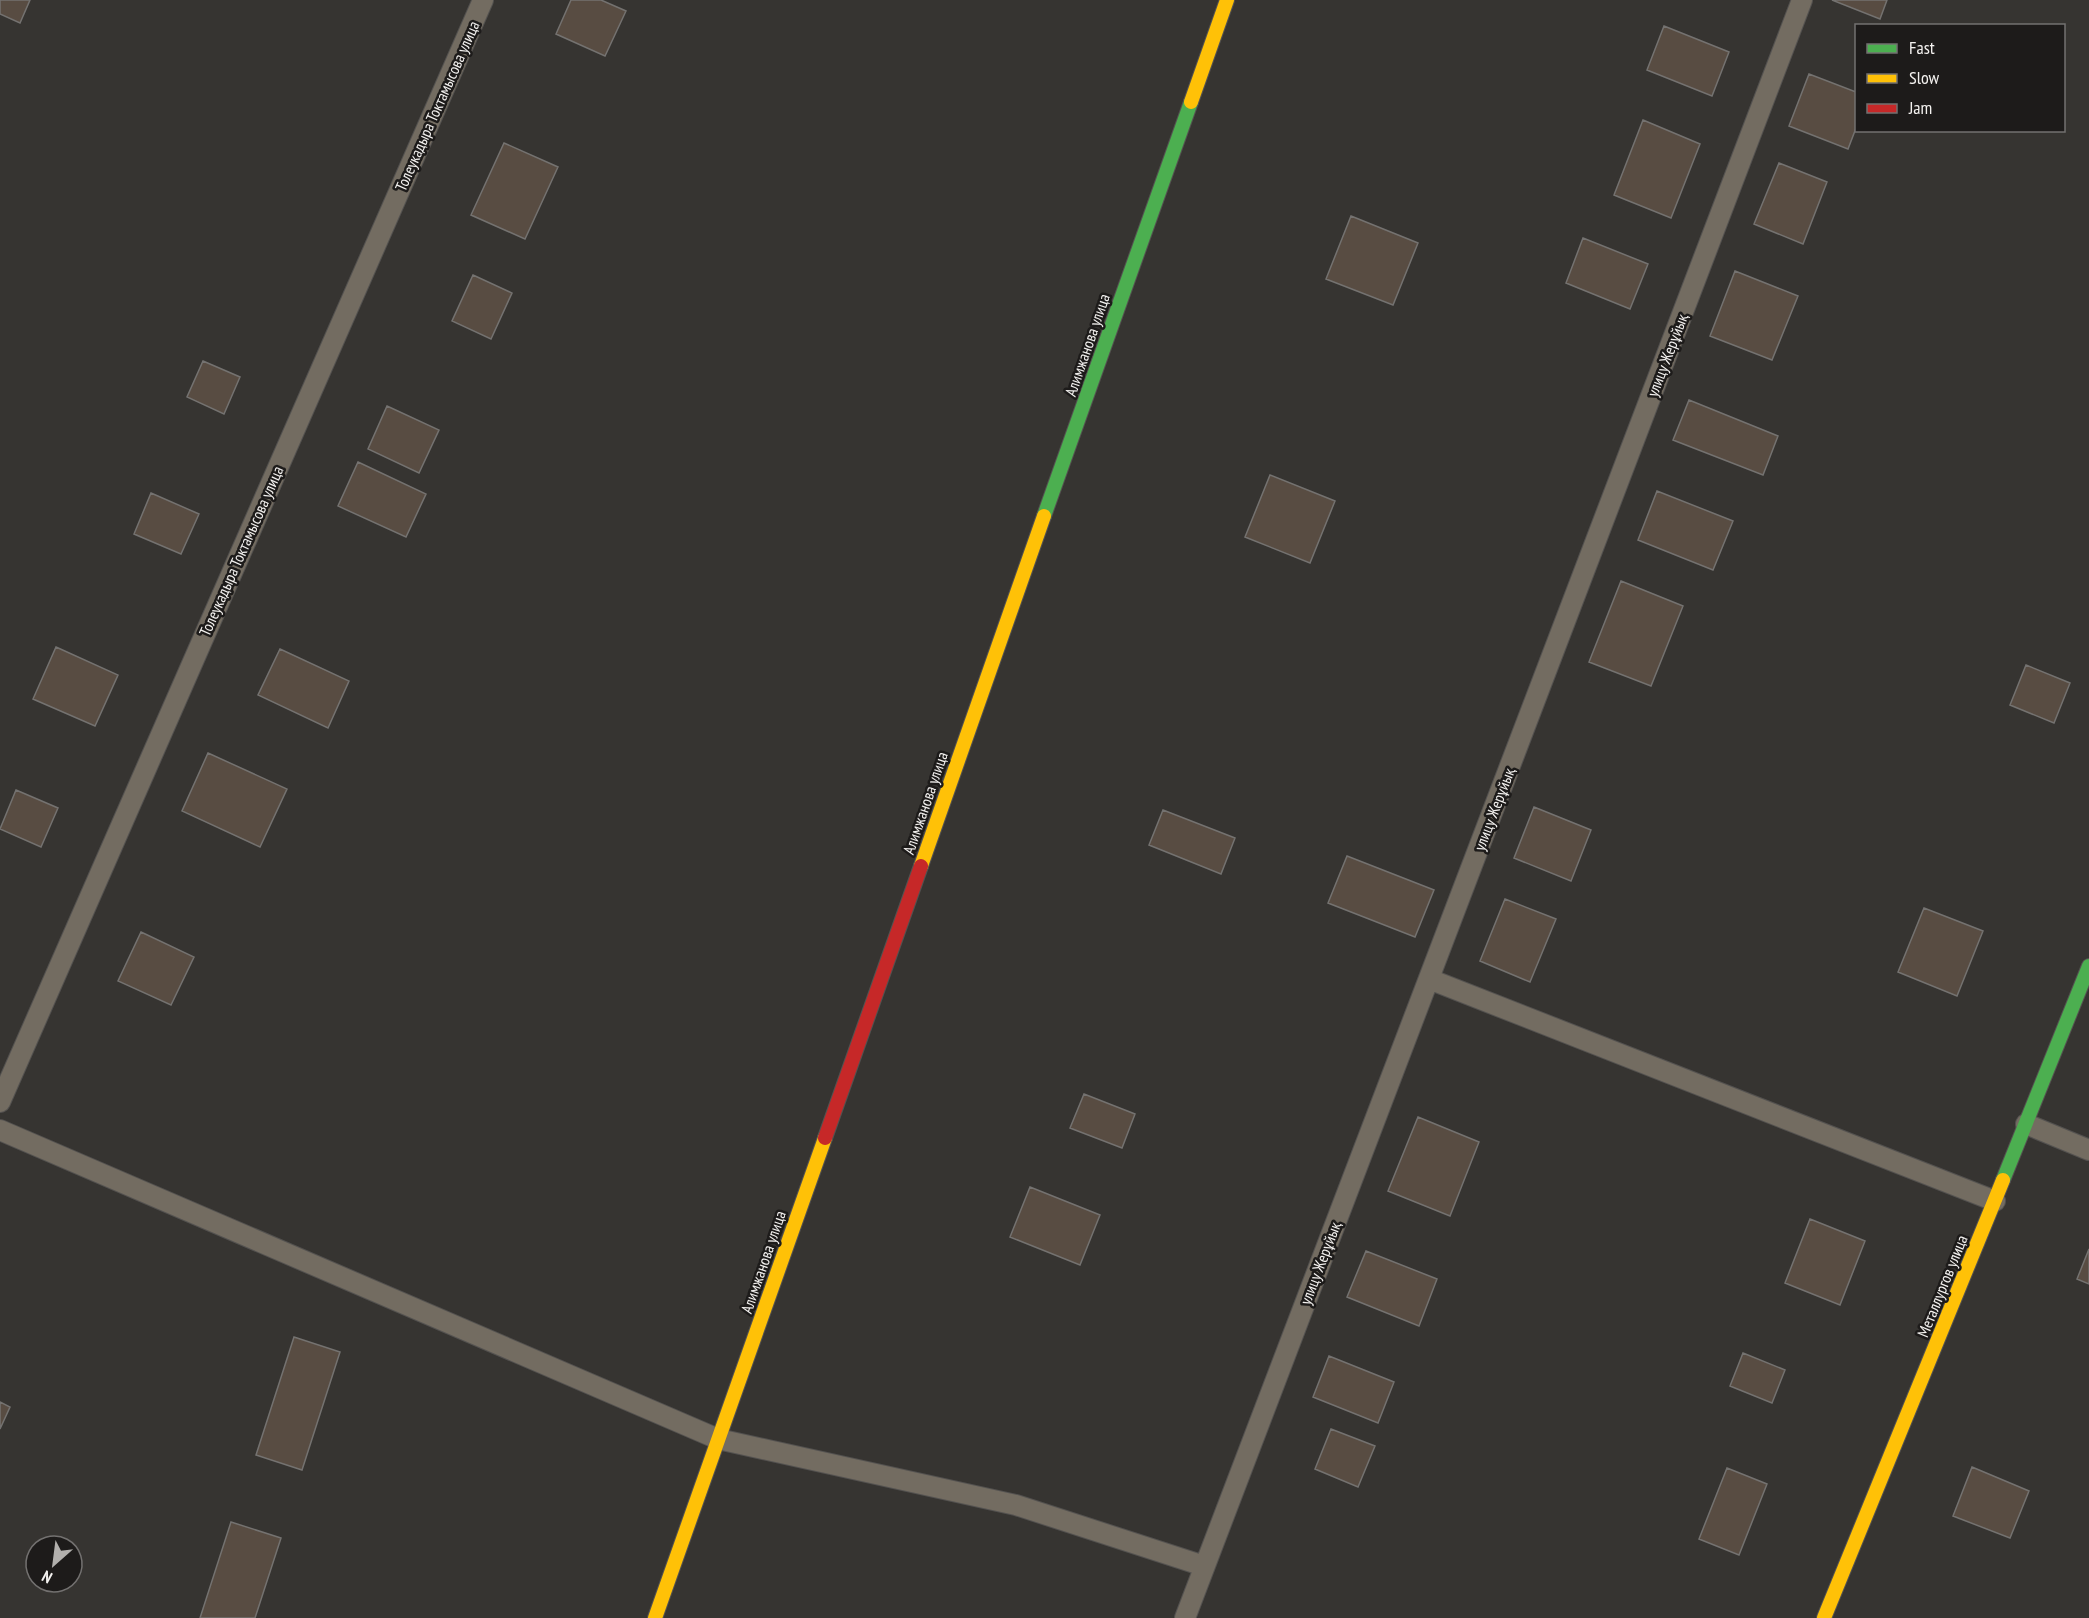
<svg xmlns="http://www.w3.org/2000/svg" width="2089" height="1618" viewBox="0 0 2089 1618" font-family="'PT Sans Narrow',sans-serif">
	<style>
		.building { fill: #584c42; stroke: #747270; stroke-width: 1.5 }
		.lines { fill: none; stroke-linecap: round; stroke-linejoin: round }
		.lane-casing { stroke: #545250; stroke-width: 22 }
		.fast-casing { stroke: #545250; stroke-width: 16 }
		.slow-casing { stroke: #545250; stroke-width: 16 }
		.jam-casing { stroke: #545250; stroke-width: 16 }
		.lane { stroke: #736c61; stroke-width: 20 }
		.fast { stroke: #4caf50; stroke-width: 14 }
		.slow { stroke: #ffc107; stroke-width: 14 }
		.jam { stroke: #c62828; stroke-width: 14 }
		.labels { text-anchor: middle; stroke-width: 5; stroke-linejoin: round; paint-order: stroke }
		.street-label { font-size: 16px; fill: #f4f2f0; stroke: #1d1b1a }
	</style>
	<rect width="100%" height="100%" fill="#363431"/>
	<path class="building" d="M0,0h30l-10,23 -20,-9z
		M571,0h30l25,11 -21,45 -49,-22z
		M1832,0h55l-7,19z
		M1664,26l65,26 -17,44 -65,-26z
		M1809,74l47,18v36l-8,21 -59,-23z
		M1643,120l57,24 -29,74 -57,-23z
		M504,143l54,24 -33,72 -54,-24z
		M1779,163l48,19 -24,62 -49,-20z
		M1351,216l67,27 -25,62 -67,-26z
		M1583,238l65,26 -18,45 -64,-26z
		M1735,271l63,25 -26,64 -62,-24z
		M473,275l39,18 -21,46 -39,-18z
		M203,361l37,16 -16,37 -37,-17z
		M1689,400l89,36 -15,39 -90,-35z
		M387,406l52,24 -20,43 -51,-24z
		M358,462l68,32 -20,43 -68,-31z
		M1270,475l65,26 -25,62 -65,-26z
		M1657,491l76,30 -20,49 -75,-30z
		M151,493l48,21 -18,40 -47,-20z
		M1621,581l62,25 -32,80 -62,-24z
		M56,647l62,28 -23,51 -62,-27z
		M280,649l69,32 -21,47 -70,-33z
		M2026,665l44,18 -16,40 -44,-18z
		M208,753l79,36 -27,58 -78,-36z
		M16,790l42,18 -17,39 -41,-18z
		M1534,807l57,23 -20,51 -57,-23z
		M1163,810l72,28 -14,36 -72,-29z
		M1347,856l87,34 -19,47 -87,-34z
		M1505,899l51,20 -26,63 -50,-21z
		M1924,908l59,23 -26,65 -59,-24z
		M141,932l53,25 -23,48 -53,-24z
		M1084,1094l51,20 -13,34 -52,-20z
		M1418,1117l61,25 -29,74 -62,-25z
		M1030,1187l70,28 -20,50 -70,-28z
		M1810,1219l55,22 -25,64 -55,-22z
		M2089,1249v35l-12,-5z
		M1366,1251l71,28 -18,47 -72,-29z
		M294,1337l46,15 -38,118 -46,-15z
		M1743,1353l42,17 -13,33 -42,-17z
		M1329,1356l65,26 -16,41 -65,-26z
		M0,1402l10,5 -10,22z
		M1331,1429l44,17 -17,41 -43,-18z
		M1972,1467l57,24 -19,47 -57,-22z
		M1727,1468l40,16 -28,71 -40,-16z
		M231,1522l50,16 -26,80h-55z"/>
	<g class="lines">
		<defs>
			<path id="lane" d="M1429,979l566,222
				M0,1102l483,-1102
				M2026,1124l63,26
				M0,1130l718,309 298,66 188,61
				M1185,1618l617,-1618"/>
			<path id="fast" d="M1044,516l147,-414
				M2003,1180l86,-214"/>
			<path id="slow" d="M1191,102l36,-102
				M921,866l123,-350
				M655,1618l170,-480
				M1824,1618l179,-438"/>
			<path id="jam" d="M825,1138l96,-272"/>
		</defs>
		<use href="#lane" class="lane-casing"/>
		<use href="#fast" class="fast-casing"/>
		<use href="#slow" class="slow-casing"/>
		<use href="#jam" class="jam-casing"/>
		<use href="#lane" class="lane"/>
		<use href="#fast" class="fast"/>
		<use href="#slow" class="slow"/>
		<use href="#jam" class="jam"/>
	</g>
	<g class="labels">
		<g class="street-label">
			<text transform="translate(437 106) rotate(-66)" y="6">Толеукадыра Токтамысова улица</text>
			<text transform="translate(1087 345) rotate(-71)" y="6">Алимжанова улица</text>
			<text transform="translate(1667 355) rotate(-69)" y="6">улицу Жерұйық</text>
			<text transform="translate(241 551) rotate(-66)" y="6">Толеукадыра Токтамысова улица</text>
			<text transform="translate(925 803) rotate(-71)" y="6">Алимжанова улица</text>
			<text transform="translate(1494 809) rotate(-69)" y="6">улицу Жерұйық</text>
			<text transform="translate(763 1262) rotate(-71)" y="6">Алимжанова улица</text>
			<text transform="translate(1320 1263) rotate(-69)" y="6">улицу Жерұйық</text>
			<text transform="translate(1942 1286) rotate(-68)" y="6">Металлургов улица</text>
		</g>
	</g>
	<rect x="1855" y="24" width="210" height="108" fill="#1d1b1a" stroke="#737170" stroke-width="1.5"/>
	<rect x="1867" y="44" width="30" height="9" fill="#4caf50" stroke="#737170" stroke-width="1.5"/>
	<text x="1909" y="54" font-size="18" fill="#f4f2f0">Fast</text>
	<rect x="1867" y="74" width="30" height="9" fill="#ffc107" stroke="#737170" stroke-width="1.5"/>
	<text x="1909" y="84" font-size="18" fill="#f4f2f0">Slow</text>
	<rect x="1867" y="104" width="30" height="9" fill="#c62828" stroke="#737170" stroke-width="1.5"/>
	<text x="1909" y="114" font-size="18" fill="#f4f2f0">Jam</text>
	<g transform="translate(54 1564) rotate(208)"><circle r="28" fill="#1d1b1a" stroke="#737170" stroke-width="1.5"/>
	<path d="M0-4.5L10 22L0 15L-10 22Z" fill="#b2b0ad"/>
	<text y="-9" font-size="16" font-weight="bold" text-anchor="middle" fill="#f4f2f0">N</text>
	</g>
</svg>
